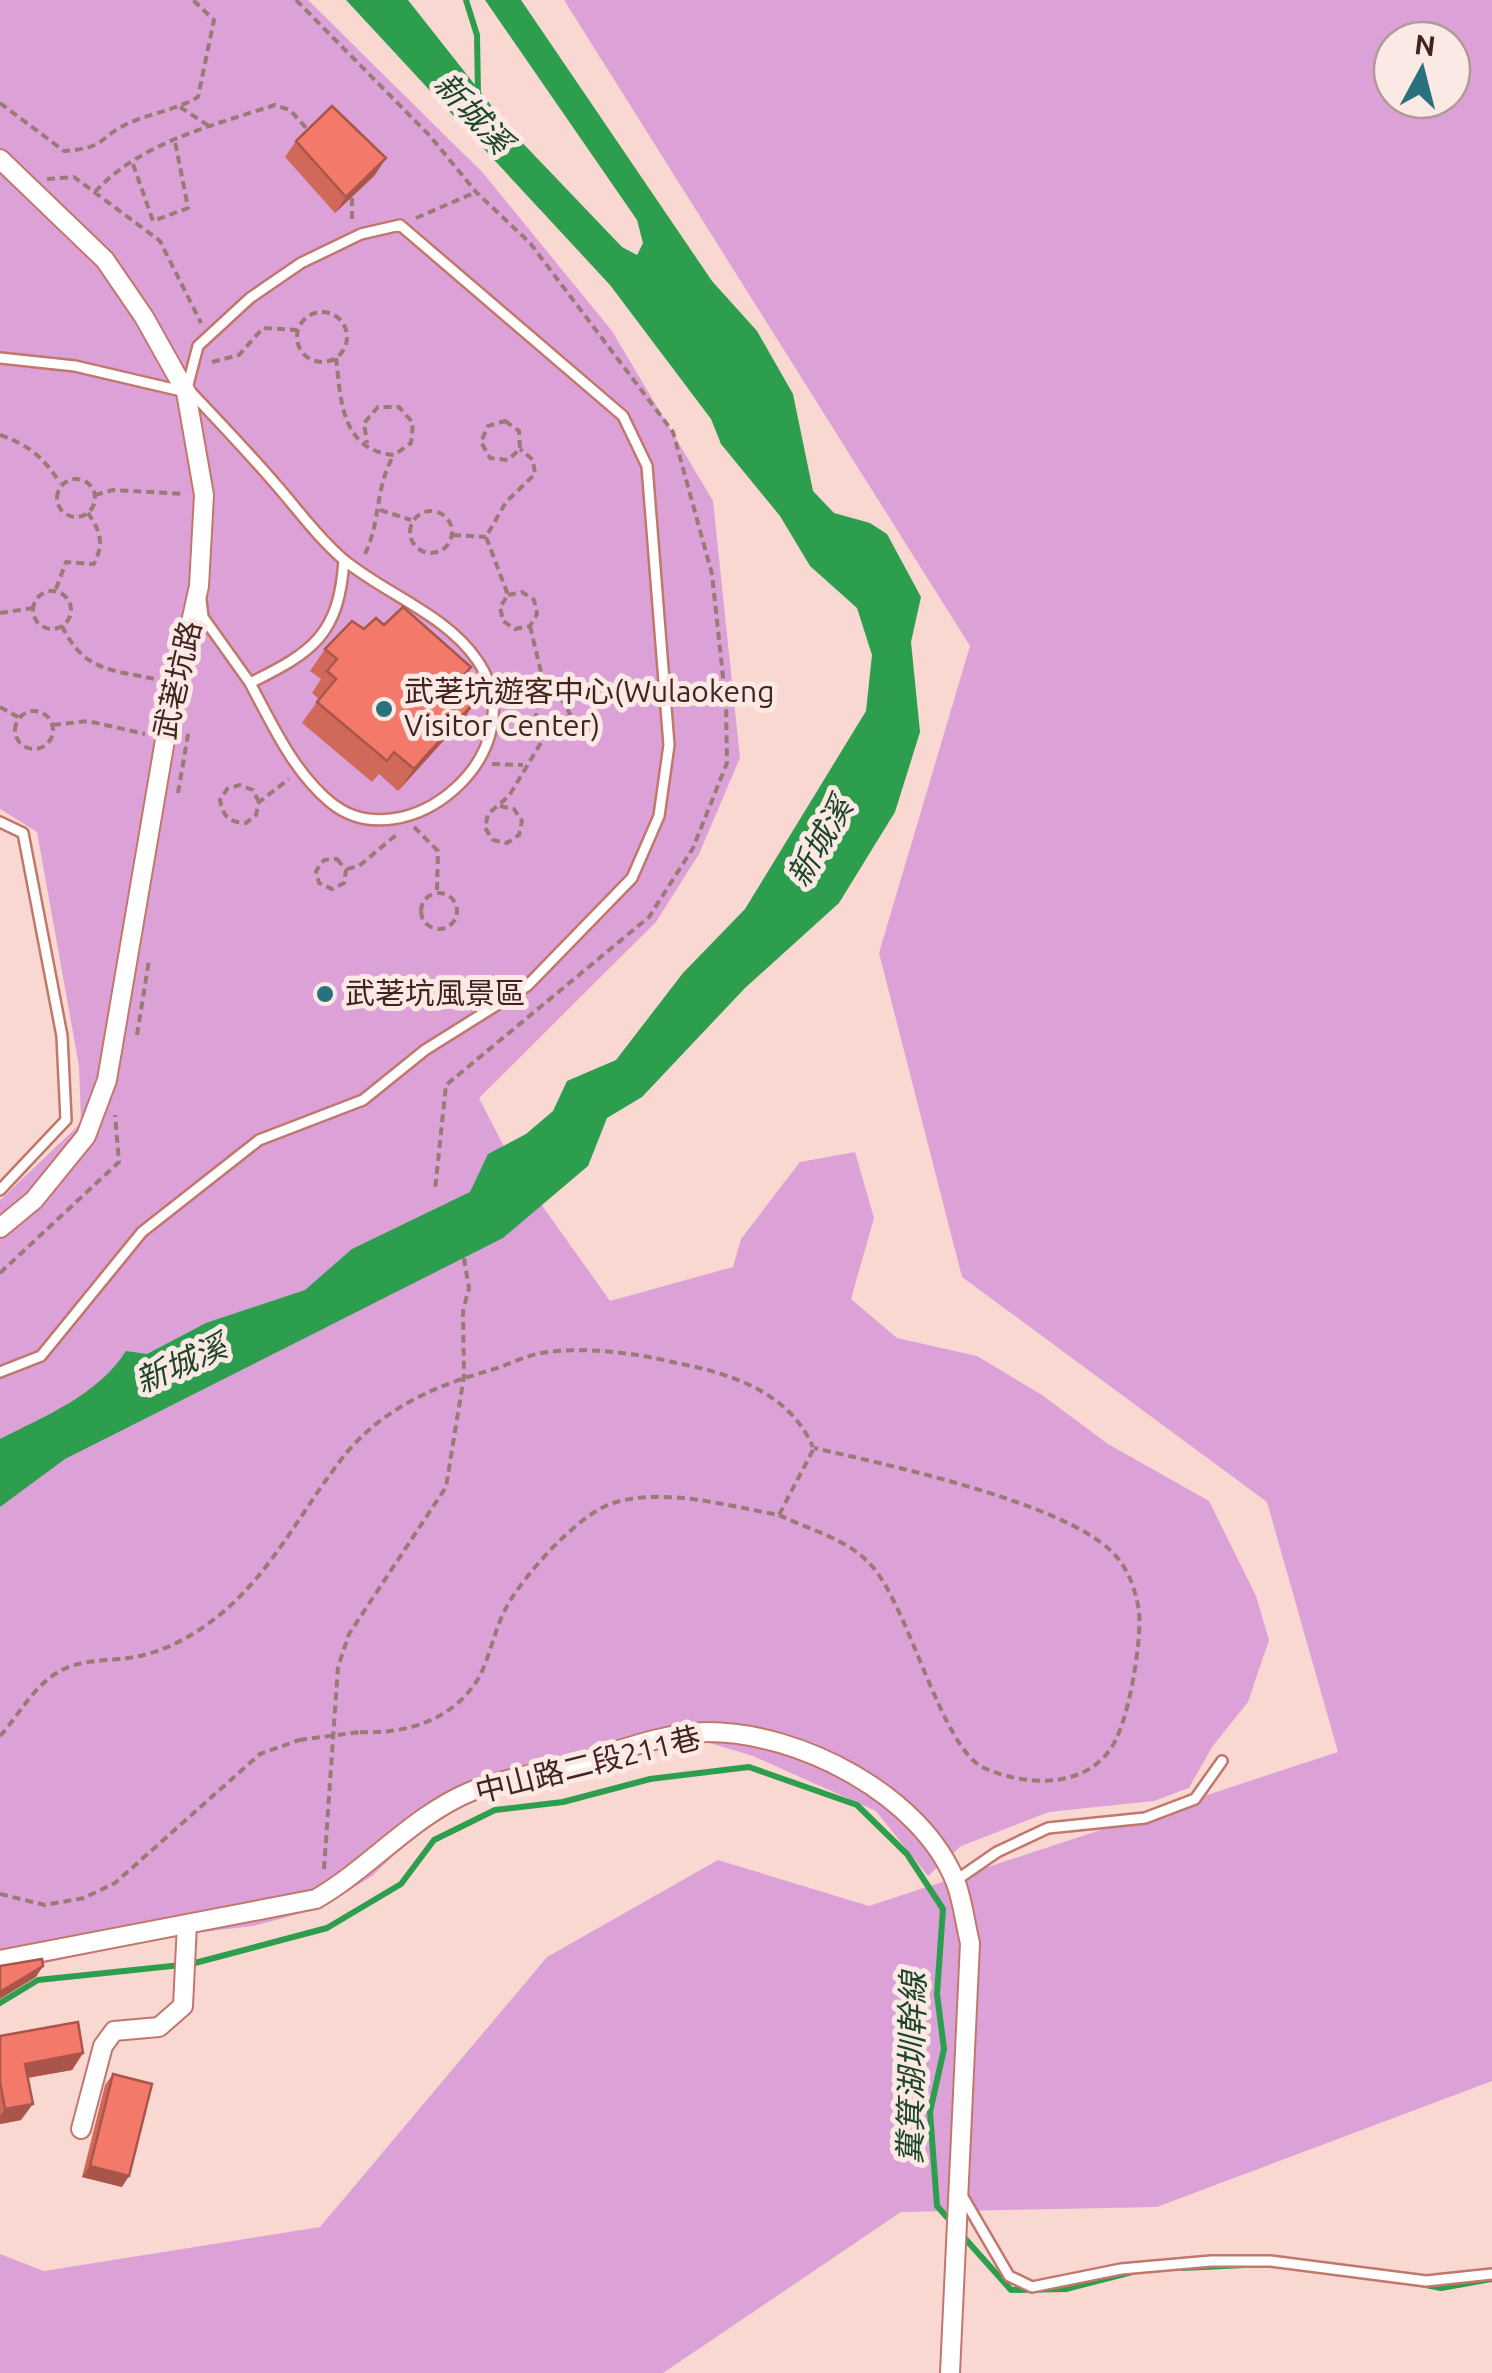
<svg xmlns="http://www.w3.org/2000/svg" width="1492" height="2373" viewBox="0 0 1492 2373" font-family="Ubuntu,'Noto Sans TC',sans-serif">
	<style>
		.green { fill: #dca2d7; fill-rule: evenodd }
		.water { fill: #2d9d4e }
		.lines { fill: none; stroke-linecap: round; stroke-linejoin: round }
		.stream { stroke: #2d9d4e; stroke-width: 6 }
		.service-casing { stroke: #c2776c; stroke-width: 14 }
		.minor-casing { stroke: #c2776c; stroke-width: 22 }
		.path { stroke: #997a75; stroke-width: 4; stroke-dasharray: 8 5; stroke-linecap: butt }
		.service { stroke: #fff; stroke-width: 9 }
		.minor { stroke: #fff; stroke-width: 18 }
		.path-bridge { stroke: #997a75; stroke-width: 4; stroke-dasharray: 8 5; stroke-linecap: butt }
		.wall { fill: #d1695b }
		.shaded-wall { fill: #aa554a }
		.building { fill: #f37a6a; stroke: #aa554a; stroke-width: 2.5 }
		.poi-dot { fill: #29717c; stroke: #fbe9e6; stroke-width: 4 }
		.labels { text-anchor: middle; stroke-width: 10; stroke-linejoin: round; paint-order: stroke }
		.street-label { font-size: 30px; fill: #42231f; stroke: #fbe9e6 }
		.poi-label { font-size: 30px; fill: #42231f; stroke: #fbe9e6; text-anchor: start }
		.water-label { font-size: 32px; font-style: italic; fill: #1c4626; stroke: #fbe9e6 }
	</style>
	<rect width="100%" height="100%" fill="#f9d8d2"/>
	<path class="green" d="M0,0h308l175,173 129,158 101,170 27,257 -41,96 -43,68 -177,176 35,68 96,135 123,-34 8,-28 59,-77 55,-10 19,66 -23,81 46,39 80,18 65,39 66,49 101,57 47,95 13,44 -21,62 -36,45 -23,41 -35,13 -105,11 -88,34 -33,30 -52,-65 -123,-55 -50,-15 -81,17 -149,44 -46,22 -55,52 -51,32 -68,18 -84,10 -169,37v-773l81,-77 -2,-57 -42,-234 -37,-23z
		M564,0h928v2081l-335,126 -256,5 -238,161h-663v-119l44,17 276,-44 227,-270 171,-97 151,46 469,-154 -71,-250 -305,-225 -83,-324 91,-307zM1392,40h60v60h-60z"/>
	<path class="water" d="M346,0h62l105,133 109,114 15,8 6,-12 -6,-23 -152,-220h36l191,281 45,50 36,63 20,97 21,22 36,10 17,11 34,63 -10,45 9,90 -25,80 -56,91 -94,85 -103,109 -35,21 -19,48 -85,72 -438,221 -65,48v-68c45,-23 98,-44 126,-88l21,3 59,-31 99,-33 47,-41 118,-57 18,-38 38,-20 27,-23 14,-30 49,-21 67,-87 62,-64 121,-198 6,-56 -15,-47 -47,-42 -30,-50 -59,-72 -10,-25 -101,-134z"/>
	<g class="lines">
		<path class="stream" d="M466,0l11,35 1,60
			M0,2003l38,-23 153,-16 136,-36 74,-44 33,-44 61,-30 68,-8 87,-23 99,-12 108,38 50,49 36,55 -6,85 7,55 -14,63 7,94 16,18
			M961,2234l50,56 55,-1 70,-18
			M1183,2268l62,-3
			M1421,2284l20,4 51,-9"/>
		<defs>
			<path id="service" d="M0,358l75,8 111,26 12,-46 52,-48 51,-35 60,-29 39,-9 223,191 24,50 22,279 -10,71 -27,62 -105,108 -102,64 -62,50 -104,40 -117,92 -101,124 -41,16
				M191,392c29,31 59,62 87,95 21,24 41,52 66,73 43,35 101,54 133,100 63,91 -72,204 -147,142 -37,-31 -58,-78 -80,-119 63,-31 89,-48 94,-123
				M201,600l2,17 47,66
				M0,822l23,11 39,203 4,84 -66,70
				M955,1881l42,-29 51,-24 97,-10 50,-19 27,-38
				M963,2197l46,79 23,11 89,-18 90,-8h59l156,20 66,-7"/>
			<path id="minor" d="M0,159l105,101 39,57 42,75 18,103 -5,91 -34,154 -58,340 -21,56 -52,64 -34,28
				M0,1960l316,-61c54,-31 97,-84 156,-108 30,-12 65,-17 96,-25 43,-12 95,-34 140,-34 91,0 214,63 248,151 7,19 9,40 14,60l-20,430
				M81,2129l22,-83 11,-15 45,-4 24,-21 4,-82"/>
		</defs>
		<use href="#service" class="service-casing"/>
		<use href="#minor" class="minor-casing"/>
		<path class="path" d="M296,0l134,136 46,56 54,51 143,189 39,142 14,131 1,58 -34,85 -44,69 -203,168 -11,105
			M0,103l64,48c43,-3 33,-13 65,-28 23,-10 47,-13 69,-26l16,-77 -21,-20
			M180,107l29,19
			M133,164l20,57 35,-13 -13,-67
			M47,179l27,-2 86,64 41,82
			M95,192c44,-49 119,-67 180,-87l15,5 18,20
			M352,198v25
			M416,218l60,-26
			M297 337a25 25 0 1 1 50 0a25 25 0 1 1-50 0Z
			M336,358c5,40 4,92 58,97l17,-12 2,-20 -14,-16h-21l-14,16 3,20
			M212,362l27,-7 24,-27 34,2
			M505,421l14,10 1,18 -12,11 -18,-2 -9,-16 7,-16z
			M0,435c29,10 44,23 60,48
			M57 498a19 19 0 1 1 38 0a19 19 0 1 1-38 0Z
			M95,495l18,-5 72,4
			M380,510l31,10
			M410 532a21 21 0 1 1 42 0a21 21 0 1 1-42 0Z
			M453,535l33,2
			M365,554c16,-33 10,-68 29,-99
			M56,589l10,-27 28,2c10,-21 7,-32 -6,-51
			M33 610a19 19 0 1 1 38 0a19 19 0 1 1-38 0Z
			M508,595l14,-3 12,8 3,14 -7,12 -15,3 -12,-8 -3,-14 8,-12 -22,-58 20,-35 29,-28 -2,-14 -13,-11
			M0,613l33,-5
			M62,626c23,47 49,43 97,54
			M530,626l17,71
			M547,697l15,3 8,14 -7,14 -15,3 -12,-9v-15z
			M0,707l18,10
			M15 730a19 19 0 1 1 38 0a19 19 0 1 1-38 0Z
			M53,725l35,-4 57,13
			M492,764l31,1
			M178,793l11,-64
			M259,802l-6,-12 -13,-5 -13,4 -7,11c3,17 9,22 26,23l10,-8 3,-13 30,-23
			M500,806l14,3 8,12 -3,14 -12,8 -14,-3 -8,-12 3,-14 21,-18 39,-65
			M414,827l24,24 -1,40
			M337,859l9,11 -2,13 -12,6 -13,-6 -3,-12 8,-11z
			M347,869l12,-3 37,-31
			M421 911a18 18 0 1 1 36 0a18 18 0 1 1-36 0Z
			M137,1035l12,-75
			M0,1273l119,-111 -4,-47
			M779,1515c31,15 69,24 92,50 38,41 70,183 113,203 39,17 96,22 125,-17 19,-23 33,-109 30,-139 -3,-22 -11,-45 -28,-61 -50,-49 -226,-87 -297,-103
			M360,1732c46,2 92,-11 118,-53 12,-21 16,-49 28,-71 17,-32 72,-94 107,-105 51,-16 115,3 166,12l35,-67
			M0,1736c19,-21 31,-46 55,-62 26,-18 60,-11 89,-19 27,-7 50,-20 73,-38 56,-44 86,-111 131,-166 38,-44 89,-66 143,-81 17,-5 33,-14 51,-17 42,-7 94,0 135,10 55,11 112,29 136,84
			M324,1869l14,-202 11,-33 97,-147 18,-111 -1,-65 6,-23 -6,-35
			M0,1894l45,11 39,-7 31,-15 145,-129 39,-14"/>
		<use href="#service" class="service"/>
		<use href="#minor" class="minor"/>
		<path class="path-bridge" d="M299,1740l61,-8"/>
	</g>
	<path class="wall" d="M296,141l79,34 -40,38 -50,-56z
		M384,625l78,54 17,18 -15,21 -66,73 -19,-17 -7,8 -70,-59 17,-24 -7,-6 9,-14 -11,-8 15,-22 39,-20z
		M0,2036l83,17 -11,17 -44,8 -7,42 -21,4z
		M113,2074l9,113 -40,-10 23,-92z"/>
	<path class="shaded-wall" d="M386,158l-11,17 -40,38 11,-16z
		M479,697l-15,21 -66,73 16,-22z
		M43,1966l-7,11 -36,22v-7z
		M83,2053l-11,17 -58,10 11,-16z
		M33,2104l-12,16 -21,4v-8l5,-7z
		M90,2166l39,10 -7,11 -40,-10z"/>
	<path class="building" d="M332,106l54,52 -40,39 -50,-56z
		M403,607l68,60 -10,11 18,19 -65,72 -20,-17 -7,9 -70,-59 19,-23 -9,-8 10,-12 -12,-10 27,-28 12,8 12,-11 8,7z
		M42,1959l1,7 -43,26v-26z
		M78,2022l5,31 -58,11 8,40 -28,5 -5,-27v-46z
		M113,2074l39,10 -23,92 -39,-10z"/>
	<g class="poi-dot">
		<circle cx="384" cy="709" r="10"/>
		<circle cx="325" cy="994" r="10"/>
	</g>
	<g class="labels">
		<g class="street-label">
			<text transform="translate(178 680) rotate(-77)" y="10">武荖坑路</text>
			<text transform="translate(588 1765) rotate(-14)" y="10">中山路二段211巷</text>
		</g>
		<g class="poi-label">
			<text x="404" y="702">武荖坑遊客中心(Wulaokeng<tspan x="404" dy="34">Visitor Center)</tspan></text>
			<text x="345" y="1004">武荖坑風景區</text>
		</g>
		<g class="water-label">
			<text transform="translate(473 113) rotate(47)" y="11">新城溪</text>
			<text transform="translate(820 842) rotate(-60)" y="11">新城溪</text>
			<text transform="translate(181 1364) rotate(-24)" y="11">新城溪</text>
			<text transform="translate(912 2068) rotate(-89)" y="11">糞箕湖圳幹線</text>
		</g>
	</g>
	<g transform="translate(1422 70) rotate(7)"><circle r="48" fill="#fbe9e6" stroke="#b19a96" stroke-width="2.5"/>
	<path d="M0-8L18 38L0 25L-18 38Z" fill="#29717c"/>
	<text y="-15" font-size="28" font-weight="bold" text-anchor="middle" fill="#42231f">N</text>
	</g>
</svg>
